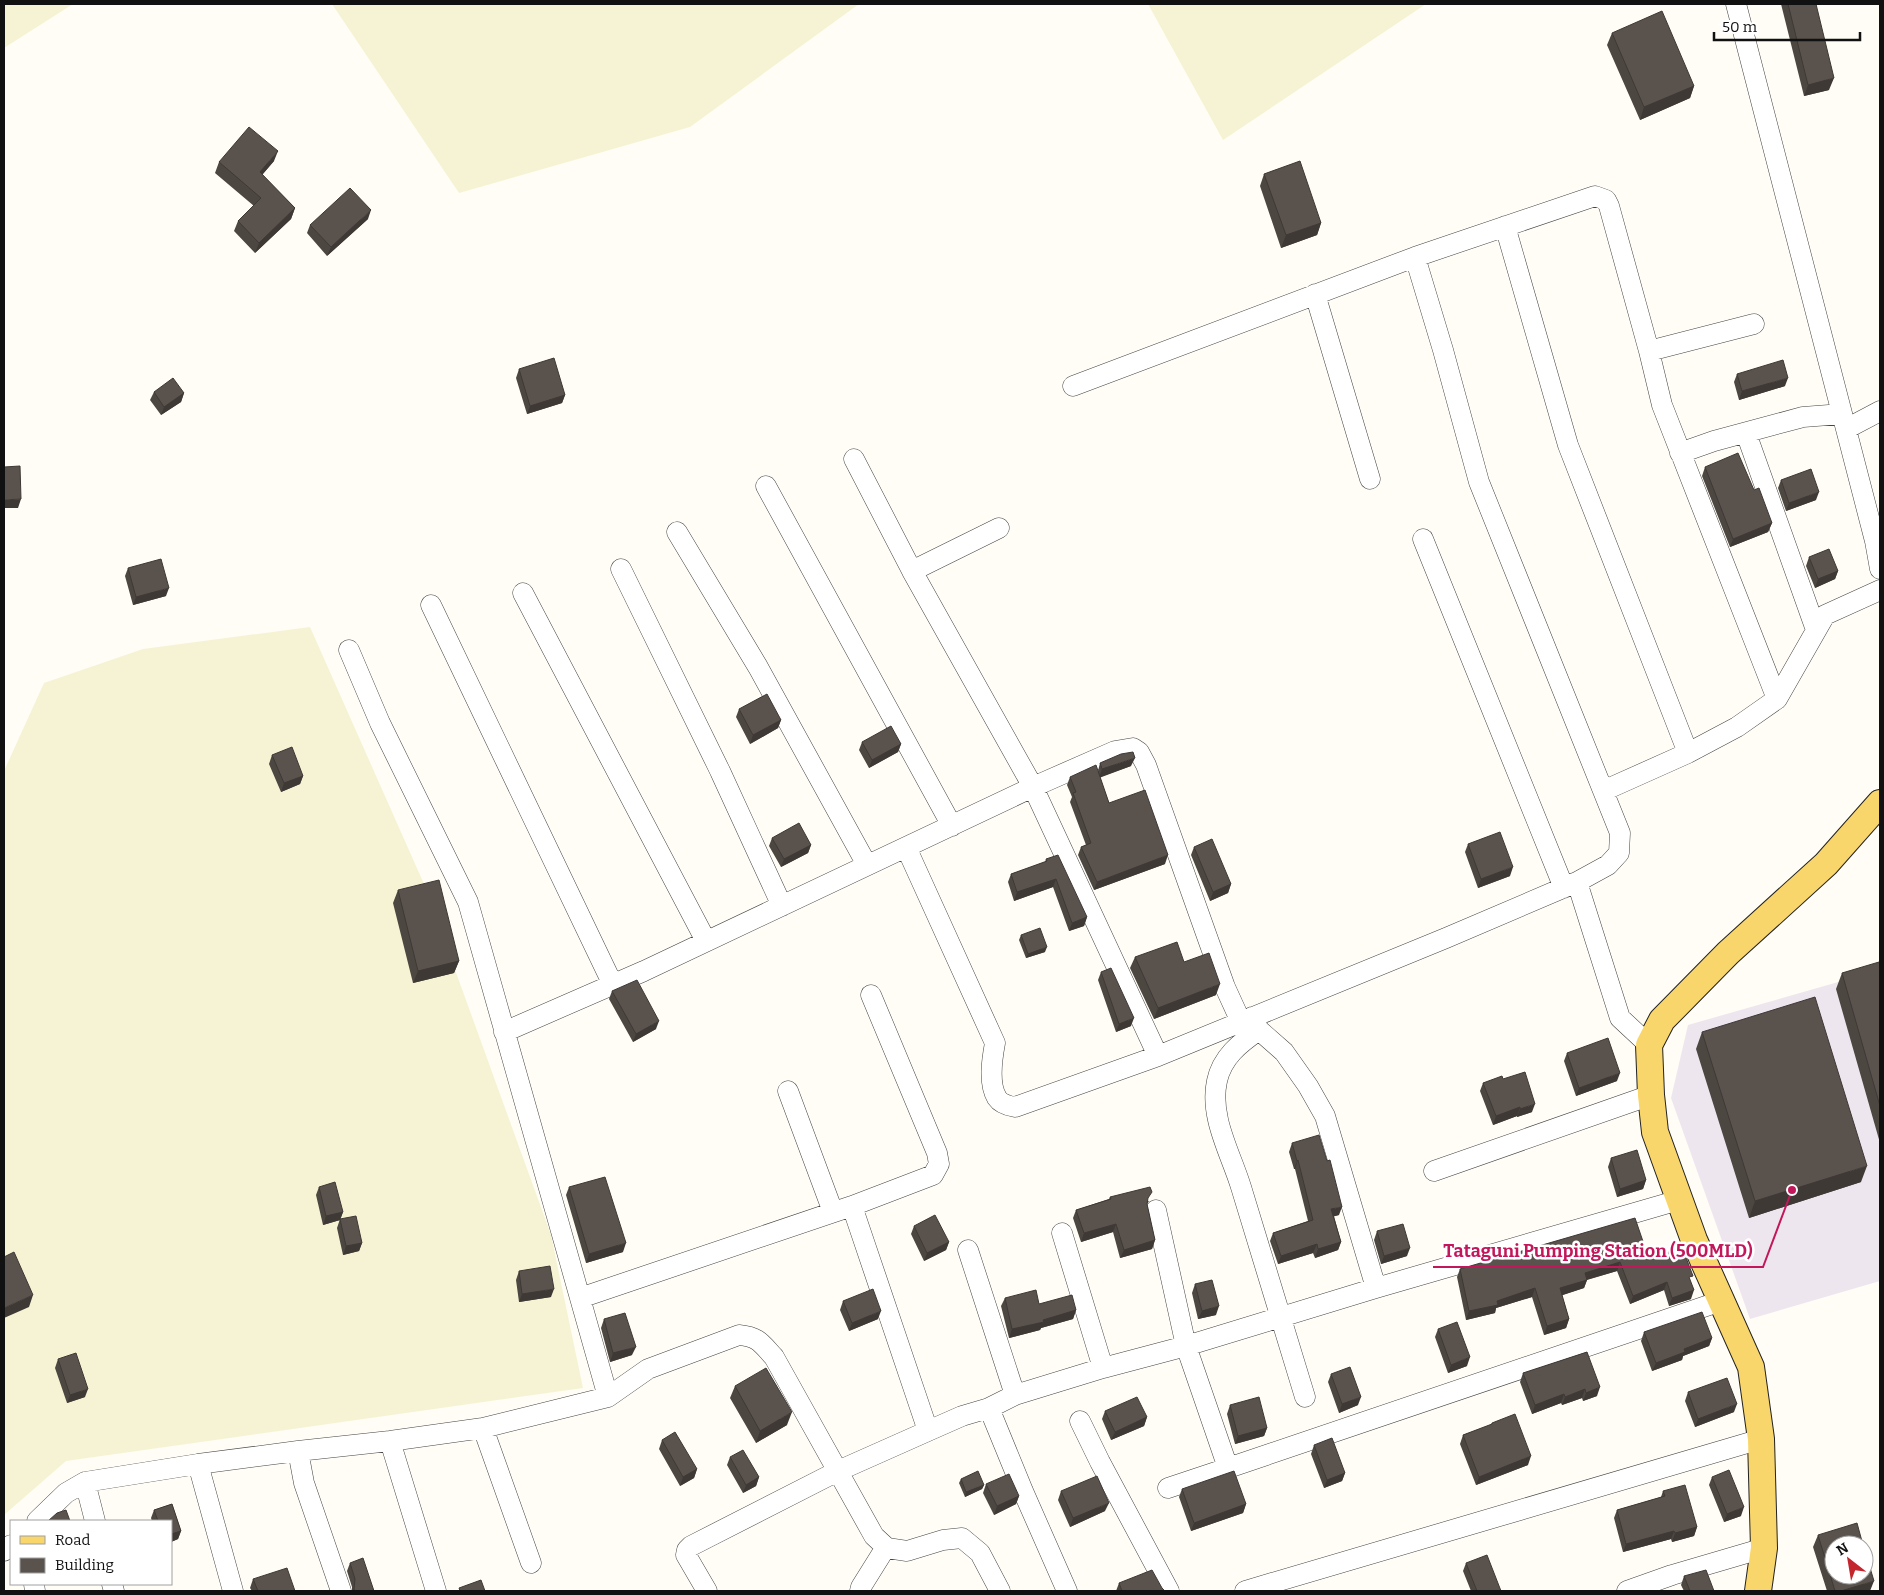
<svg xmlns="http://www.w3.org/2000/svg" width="1884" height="1595" viewBox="0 0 1884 1595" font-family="Bitter,serif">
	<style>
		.industrial { fill: #eee6ef }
		.farmland { fill: #f6f3d4 }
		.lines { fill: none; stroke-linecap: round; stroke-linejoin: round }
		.minor-casing { stroke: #444; stroke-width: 21 }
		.major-casing { stroke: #222; stroke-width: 28 }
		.minor { stroke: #fff; stroke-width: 20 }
		.major { stroke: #f9d66b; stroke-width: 26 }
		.wall { fill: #4d4742 }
		.shaded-wall { fill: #3f3936 }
		.building { fill: #5a524d; stroke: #3f3936 }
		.leader { fill: none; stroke: #c2185b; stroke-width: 2 }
		.callout-dot { fill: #c2185b; stroke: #fff; stroke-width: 2 }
		.callout-label { font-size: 18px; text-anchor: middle; font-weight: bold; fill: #c2185b; stroke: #fff; stroke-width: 5; stroke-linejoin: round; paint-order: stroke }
	</style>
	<rect width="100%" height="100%" fill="#fffdf5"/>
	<path class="industrial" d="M1880,970v311l-130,38 -79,-221 17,-73z"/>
	<path class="farmland" d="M4,4h69l-69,44z
		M332,4h527l-169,123 -231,66z
		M1148,4h278l-203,136z
		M310,627l114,257 127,351 32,153 -517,73 -62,54v-744l40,-88 99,-34z"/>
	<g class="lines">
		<defs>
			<path id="minor" d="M1736,4l139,537 5,28
				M1505,226l63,219 120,308
				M1415,257l28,93 36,132 141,351 -1,20 -11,12 -31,17
				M1315,294l55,185
				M1649,351l13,54 115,294
				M1073,386l342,-129 180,-61 11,4 3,6 40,145 105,-27
				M1846,429l34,-18
				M1746,433l70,197
				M1680,453l34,-12 89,-24 39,-3
				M854,459l58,112
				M766,486l186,340
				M999,528l-87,43 121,216 125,269 288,-118 131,-56 43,136 29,27
				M677,532l81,135 109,198
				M1423,539l141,349
				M621,569l99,202 62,135
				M523,593l183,348
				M431,605l182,380
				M349,650l31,73 88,179 140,495
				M1603,791l85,-38 49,-26 40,-28 48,-84 55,-25
				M906,847l89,196c-3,16 -7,40 2,55 4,6 12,8 18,9l143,-51
				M1252,1017l7,13 25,22 24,34 17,30 51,172
				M1259,1030c-19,13 -37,27 -42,51 -8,36 14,73 24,106 21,70 42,140 64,210
				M504,1032l140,-61 389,-184 82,-36 18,-3 6,4 7,13 79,222 16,35
				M788,1091l45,121
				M1434,1171l217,-76
				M852,1206l76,225 34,-15 27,-8
				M1156,1210l30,136 42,122 -60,20
				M1062,1233l41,135
				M968,1250l47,145
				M580,1298l272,-92 81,-31 6,-11 -2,-11 -66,-158
				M1080,1421l20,41 69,129
				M483,1428l48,135
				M390,1441l46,150
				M298,1451l6,32 37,108
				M198,1464l35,127
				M1228,1468l493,-167
				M85,1482l10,39
				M37,1521l29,-28 19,-11 113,-18 100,-13 92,-10 93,-13 125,-31 40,-28 91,-34c20,2 22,8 35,22l100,179 13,12 20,3 36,-11 19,-2 18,15 20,38
				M4,1551l7,-6
				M34,1584l1,7
				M112,1584l2,7
				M707,1591l-21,-36 1,-5 4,-4 147,-75 90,-40
				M860,1591l1,-4 25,-40
				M1067,1591l-44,-100 -34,-83 26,-13 88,-27 83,-22 190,-58 303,-88
				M1245,1591l516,-152
				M1627,1591l45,-16 92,-27"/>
			<path id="major" d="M1758,1591l6,-43 -3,-109 -10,-72 -57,-127 -39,-108 -4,-37 -2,-50 13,-25 66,-67 98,-89 54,-61"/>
		</defs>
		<use href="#minor" class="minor-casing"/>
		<use href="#major" class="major-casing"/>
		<use href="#minor" class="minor"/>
		<use href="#major" class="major"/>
	</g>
	<path class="wall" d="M1781,4h35l13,86 -25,6z
		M1612,33l82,53 -4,12 -50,22 -33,-75z
		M274,161l-12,14 33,33 -4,11 -36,34 -21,-22 4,-10 16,-15 -39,-33 4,-11z
		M1264,174l57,49 -4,12 -36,13 -21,-62z
		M368,219l-41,37 -20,-23 3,-8z
		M519,369l46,26 -3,8 -35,11 -11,-36z
		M1737,374l48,12 -46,14 -5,-18z
		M154,392l30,1 -3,9 -20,13 -11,-15z
		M1705,467l49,23 18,33 -4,9 -38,15 -28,-71z
		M1781,480l35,20 -30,11 -8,-23z
		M1809,557l29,14 -3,8 -20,9 -9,-22z
		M128,568l38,28 -33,9 -8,-29z
		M739,709l42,11 -3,8 -28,16 -14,-27z
		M862,742l39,2 -3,8 -29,16 -10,-18z
		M272,755l31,21 -3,8 -19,8 -12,-28z
		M1100,763l31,3 -31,11 9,26 56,61 -71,26 -16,-35 3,-8 5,-2 -16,-43 2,-5 -5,-12 3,-8 28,-6z
		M772,838l39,7 -3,8 -27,14 -12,-21z
		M1468,844l42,32 -32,12 -13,-36z
		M1194,847l37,37 -3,9 -18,8 -19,-46z
		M1046,859l41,58 -3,9 -15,5 -16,-44 -39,14 -6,-19 3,-8 34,-12z
		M398,890l61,71 -5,12 -41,10 -20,-80z
		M1021,935l24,17 -19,6 -7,-18z
		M1135,957l49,5 32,33 -62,24 -24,-51z
		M1880,966v177l-44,-154 6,-16z
		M1101,972l30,54 -15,6 -18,-52z
		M612,991l44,38 -23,13 -24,-43z
		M1702,1032l159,150 -112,36 -53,-169z
		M1567,1053l50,28 -41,15 -12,-35z
		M1503,1079l29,33 -15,5v-1l-24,9 -13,-34 3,-8z
		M1292,1143l47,72 -5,1 7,26 -3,8 -23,8 -2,-5 -35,11 -8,-23 3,-8 35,-12 -13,-52h-1l-5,-17z
		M1611,1158l35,22 -3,9 -26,8 -9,-30z
		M319,1187l24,25 -3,8 -17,5 -7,-30z
		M569,1187l54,65 -37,11 -20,-68z
		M1110,1197l39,4 -2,3 8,36 -3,9 -32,9 -7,-26 -32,10 -8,-24 3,-8 33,-11z
		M340,1219l22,24 -3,8 -16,4 -6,-27z
		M914,1226l35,16 -3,8 -22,11 -13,-27z
		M1377,1231l30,25 -26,8 -7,-24z
		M1649,1259l42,23v17l-22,7 -5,-16 -34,14 -13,-33 -30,9 -3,8 -22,7 7,24 -3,9 -22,7 -12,-38 -36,11 -1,5 -29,7 -9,-43 3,-8z
		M519,1271l32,26 -32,5 -3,-22z
		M1195,1284l21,31 -18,4 -6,-26z
		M1005,1298l34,6 37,6 -3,9 -32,9 -1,2 -31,8 -8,-32z
		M843,1301l35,18 -29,12 -9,-21z
		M604,1319l28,36 -22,7 -9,-34z
		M1438,1329l29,37 -19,7 -13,-36z
		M1644,1332l68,6 -3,8 -26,10 -1,4 -30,11 -11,-30z
		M1587,1352l10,44 -14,5 -1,-3 -20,7 -1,-2 -29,11 -12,-32 3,-9z
		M58,1359l27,38 -18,6 -12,-35z
		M1331,1374l27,31 -19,8 -11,-31z
		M735,1386l52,39 -31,18 -26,-45z
		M1688,1392l46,20 -39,15 -10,-26z
		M1230,1405l37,23 -3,8 -29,8 -8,-30z
		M1105,1411l42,6 -3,9 -33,14 -9,-21z
		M1492,1423l36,42 -52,20 -16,-41 3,-9 28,-10z
		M662,1440l35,29 -3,9 -14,8 -21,-37z
		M1314,1445l31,28 -3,8 -18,7 -13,-34z
		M730,1457l29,20 -3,9 -13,7 -16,-28z
		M1712,1477l29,39 -17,6 -15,-37z
		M961,1479l23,6 -2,4 -17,8 -6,-14z
		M986,1484l33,12 -3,8 -22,11 -11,-22z
		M1182,1489l64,15 -3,9 -52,18 -12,-34z
		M1061,1491l44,20 -35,16 -12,-27z
		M1663,1491l34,36 -3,9 -22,6 -1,-3 -48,13 -9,-34 3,-8 44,-13z
		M172,1504l9,27 -3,8 -7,3v-21h-19l-1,-3 3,-8z
		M1818,1535l52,56h-43l-14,-44z
		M350,1563l24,28h-22v-4l-5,-16z
		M1466,1563l35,28h-30l-8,-20z
		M1684,1576l30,15h-30l-3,-6z
		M253,1579l42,12h-43l-2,-3z
		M1119,1583l43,5 3,3h-49z"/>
	<path class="shaded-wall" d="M1834,78l-5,12 -25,6 4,-11z
		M1694,86l-4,12 -50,22 4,-13z
		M278,151l-4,10 -18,21 4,-10z
		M295,208l-4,11 -36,34 4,-10z
		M371,210l-3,9 -41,37 4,-9z
		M1321,223l-4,12 -36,13 5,-13z
		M1788,378l-3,8 -46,14 3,-9z
		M184,393l-3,9 -20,13 3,-8z
		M565,395l-3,8 -35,11 3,-8z
		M1819,492l-3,8 -30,11 3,-8z
		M21,499l-3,9h-14v-8z
		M1772,523l-4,9 -38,15 3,-8z
		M1838,571l-3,8 -20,9 3,-9z
		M169,588l-3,8 -33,9 3,-8z
		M781,720l-3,8 -28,16 3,-9z
		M901,744l-3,8 -29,16 3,-8z
		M1135,758l-4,8 -32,12 3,-9z
		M303,776l-3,8 -19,8 3,-9z
		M811,845l-3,8 -27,14 3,-8z
		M1168,855l-3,9 -71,26 3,-8z
		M1513,867l-3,9 -32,12 3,-9z
		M1056,879l-3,8 -39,14 3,-9z
		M1231,884l-3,9 -18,8 3,-9z
		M1087,917l-3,9 -15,5 3,-8z
		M1047,947l-2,5 -19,6 2,-4z
		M459,961l-5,12 -41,10 5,-12z
		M1220,984l-4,11 -62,24 4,-11z
		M1134,1018l-3,8 -15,6 3,-8z
		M659,1021l-3,8 -23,13 3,-8z
		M1620,1073l-3,8 -41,15 3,-8z
		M1535,1104l-3,8 -15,5 3,-8z
		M1520,1107l-3,9 -24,9 3,-9z
		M1298,1160l-3,9h-1l3,-8z
		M1867,1166l-6,16 -112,36 6,-17z
		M1646,1180l-3,9 -26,8 3,-8z
		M1342,1207l-3,8 -11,3 3,-9z
		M343,1212l-3,8 -17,5 3,-9z
		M1116,1224l-3,8 -32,10 3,-9z
		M1155,1240l-3,9 -32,9 4,-8z
		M949,1242l-3,8 -22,11 3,-8z
		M1341,1242l-3,8 -23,8 3,-9z
		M362,1243l-3,8 -16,4 3,-9z
		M626,1243l-3,9 -37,11 3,-9z
		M1317,1244l-4,9 -35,11 3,-8z
		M1410,1248l-3,8 -26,8 3,-8z
		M1620,1262l-3,9 -35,10 3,-8z
		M1587,1280l-3,8 -27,9 3,-9z
		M1667,1282l-3,8 -34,14 3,-8z
		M1535,1288l-3,9 -36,11 -1,5 -29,7 3,-9 28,-10z
		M554,1289l-3,8 -32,5 3,-8z
		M1694,1290l-3,9 -22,7 3,-8z
		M33,1295l-4,12 -25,11v-10z
		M1219,1306l-3,9 -18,4 4,-8z
		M1076,1310l-3,9 -32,9 -1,2 -31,8 3,-9 31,-9z
		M881,1311l-3,8 -29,12 3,-8z
		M1569,1319l-3,9 -22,7 3,-9z
		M1712,1338l-3,8 -26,10 -1,4 -30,11 4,-8 28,-14z
		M636,1347l-4,8 -22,7 3,-9z
		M1470,1357l-3,9 -19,7 3,-8z
		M1600,1387l-3,9 -14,5 3,-8z
		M88,1389l-3,8 -18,6 3,-8z
		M1585,1389l-3,9 -20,7 3,-8z
		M1564,1394l-3,9 -29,11 3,-9z
		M1361,1397l-3,8 -19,8 3,-9z
		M1737,1404l-3,8 -39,15 3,-8z
		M792,1412l-5,13 -31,18 4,-12z
		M1147,1417l-3,9 -33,14 4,-8z
		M1267,1428l-3,8 -29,8 3,-8z
		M1531,1456l-3,9 -52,20 3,-8z
		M697,1469l-3,9 -14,8 3,-9z
		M1345,1473l-3,8 -18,7 3,-8z
		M759,1477l-3,9 -13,7 3,-8z
		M984,1485l-2,4 -17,8 1,-5z
		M1019,1496l-3,8 -22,11 3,-9z
		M1109,1503l-4,8 -35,16 3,-9z
		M1246,1504l-3,9 -52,18 3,-8z
		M1744,1507l-3,9 -17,6 3,-8z
		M1697,1527l-3,9 -22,6 3,-9z
		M181,1531l-3,8 -7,3v-8z
		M1674,1531l-3,8 -48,13 3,-8z
		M1874,1581l-4,10h-29z"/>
	<path class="building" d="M1788,4h28l18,74 -26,7z
		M1662,11l32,75 -50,21 -32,-74z
		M249,127l29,24 -18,21 35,36 -36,35 -21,-22 23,-23 -42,-36z
		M1300,161l21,62 -35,12 -22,-61z
		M350,188l21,22 -40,37 -21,-22z
		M554,358l11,37 -35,11 -11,-37z
		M1783,360l5,18 -46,13 -5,-17z
		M173,378l11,15 -20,14 -10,-15z
		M1738,453l16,37 5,-2 13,35 -39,16 -28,-72z
		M20,466l1,33 -17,1v-33z
		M1811,469l8,23 -30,11 -8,-23z
		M1829,549l9,22 -20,8 -9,-22z
		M161,559l8,29 -33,9 -8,-29z
		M767,694l14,26 -28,15 -14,-26z
		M891,726l10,18 -29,16 -10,-18z
		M292,747l11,29 -19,7 -12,-28z
		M1133,752l2,6 -33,11 -2,-6 21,-9z
		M1096,765l13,38 36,-13 23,65 -71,27 -16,-35 10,-4 -18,-50 3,-1 -6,-15z
		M799,823l12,22 -27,14 -12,-21z
		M1500,832l13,35 -32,12 -13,-35z
		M1212,839l19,45 -18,8 -19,-45z
		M1058,855l29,62 -15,6 -16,-44 -39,13 -6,-18 36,-13 -1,-2z
		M439,880l20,81 -41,10 -20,-81z
		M1040,928l7,19 -19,7 -7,-19z
		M1177,942l7,20 25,-9 11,31 -62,24 -23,-51z
		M1879,962l1,4v140l-38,-133z
		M1111,968l23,50 -15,6 -18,-52z
		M637,980l22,41 -23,13 -24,-43z
		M1815,997l52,169 -112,35 -53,-169z
		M1608,1038l12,35 -41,15 -12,-35z
		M1525,1072l10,32 -15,5v-2l-24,9 -13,-33 19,-7 1,3z
		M1319,1135l8,26 3,-1 12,47 -11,2 10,33 -23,7 -1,-5 -36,12 -8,-23 40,-13 -15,-60 -1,1 -5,-18z
		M1637,1150l9,30 -26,9 -9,-31z
		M605,1177l21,66 -37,11 -20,-67z
		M335,1182l8,30 -17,4 -7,-29z
		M1150,1187l2,5 -4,6 -1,6 8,36 -31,10 -8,-26 -32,9 -8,-23 35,-11 -1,-2z
		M935,1215l14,27 -22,11 -13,-27z
		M356,1216l6,27 -16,3 -6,-27z
		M1635,1218l14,41 33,-12 11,29 -4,1 5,13 -22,8 -5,-16 -34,14 -13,-34 -35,11 2,7 -27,8 9,31 -22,7 -12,-38 -38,13 1,4 -29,6 -9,-42z
		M1403,1224l7,24 -26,8 -7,-25z
		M14,1252l19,43 -29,13v-51z
		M550,1266l4,23 -32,5 -3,-23z
		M1212,1280l7,26 -17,5 -7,-27z
		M873,1289l8,22 -29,12 -9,-22z
		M1036,1290l3,14 33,-9 4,15 -33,10 1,2 -32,7 -7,-31z
		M1702,1312l10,26 -28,11 1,3 -29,11 -12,-31z
		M625,1313l11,34 -23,6 -9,-34z
		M1457,1322l13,35 -19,8 -13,-36z
		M1587,1352l13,35 -14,6 -1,-4 -20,8 -1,-3 -29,11 -12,-32z
		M76,1353l12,36 -18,6 -12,-36z
		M1350,1367l11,30 -19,7 -11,-30z
		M766,1368l26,44 -32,19 -25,-45z
		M1727,1378l10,26 -39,15 -10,-27z
		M1137,1397l10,20 -32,15 -10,-21z
		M1259,1397l8,31 -29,8 -8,-31z
		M1515,1414l16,42 -52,21 -16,-42 29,-11v-1z
		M675,1432l22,37 -14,8 -21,-37z
		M1332,1438l13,35 -18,7 -13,-35z
		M743,1450l16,27 -13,8 -16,-28z
		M1729,1470l15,37 -17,7 -15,-37z
		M978,1471l6,14 -18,7 -5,-13z
		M1234,1471l12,33 -52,19 -12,-34z
		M1009,1474l10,22 -22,10 -11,-22z
		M1097,1476l12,27 -36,15 -12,-27z
		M1685,1485l12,42 -22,6 -1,-2 -48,13 -9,-34 48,-14 -2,-5z
		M172,1504l9,27 -10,3v-13h-13l-4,-11z
		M66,1510l4,11h-22l9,-8z
		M1857,1523l6,22h-29v30h30v-27l10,33 -33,10h-6l-17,-56z
		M1487,1555l14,36h-24l-11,-28z
		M363,1558l11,33h-19l-1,-2 1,-10 -5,-16z
		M287,1568l8,23h-37l-5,-12z
		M1152,1570l10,18 3,3h-43l-3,-8z
		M1706,1570l8,21h-24l-6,-15z
		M481,1580l4,11h-25l-1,-3z"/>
	<path class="leader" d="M1792 1190L1763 1267H1433"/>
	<circle class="callout-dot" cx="1792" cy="1190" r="5"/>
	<g class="callout-label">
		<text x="1598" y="1257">Tataguni Pumping Station (500MLD)</text>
	</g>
	<rect width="1884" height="1595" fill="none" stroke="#111111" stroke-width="10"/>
	<rect x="10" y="1520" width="162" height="65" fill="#ffffff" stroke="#a0a0a0"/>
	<rect x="20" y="1536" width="25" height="8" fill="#f9d66b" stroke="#a0a0a0"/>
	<text x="55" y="1545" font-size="15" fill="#111111">Road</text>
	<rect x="20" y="1558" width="25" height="15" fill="#5a524d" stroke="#a0a0a0"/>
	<text x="55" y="1570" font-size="15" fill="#111111">Building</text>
	<g transform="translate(1849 1560) rotate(329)"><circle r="24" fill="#ffffff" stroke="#a0a0a0"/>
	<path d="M0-4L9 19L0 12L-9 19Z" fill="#c4262e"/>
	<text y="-8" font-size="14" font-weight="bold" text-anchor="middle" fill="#111111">N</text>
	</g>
	<path d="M1714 32v8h146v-8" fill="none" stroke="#111111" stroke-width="2.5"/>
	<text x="1722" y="32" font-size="15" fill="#111111" stroke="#ffffff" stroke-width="4" paint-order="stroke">50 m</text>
</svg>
